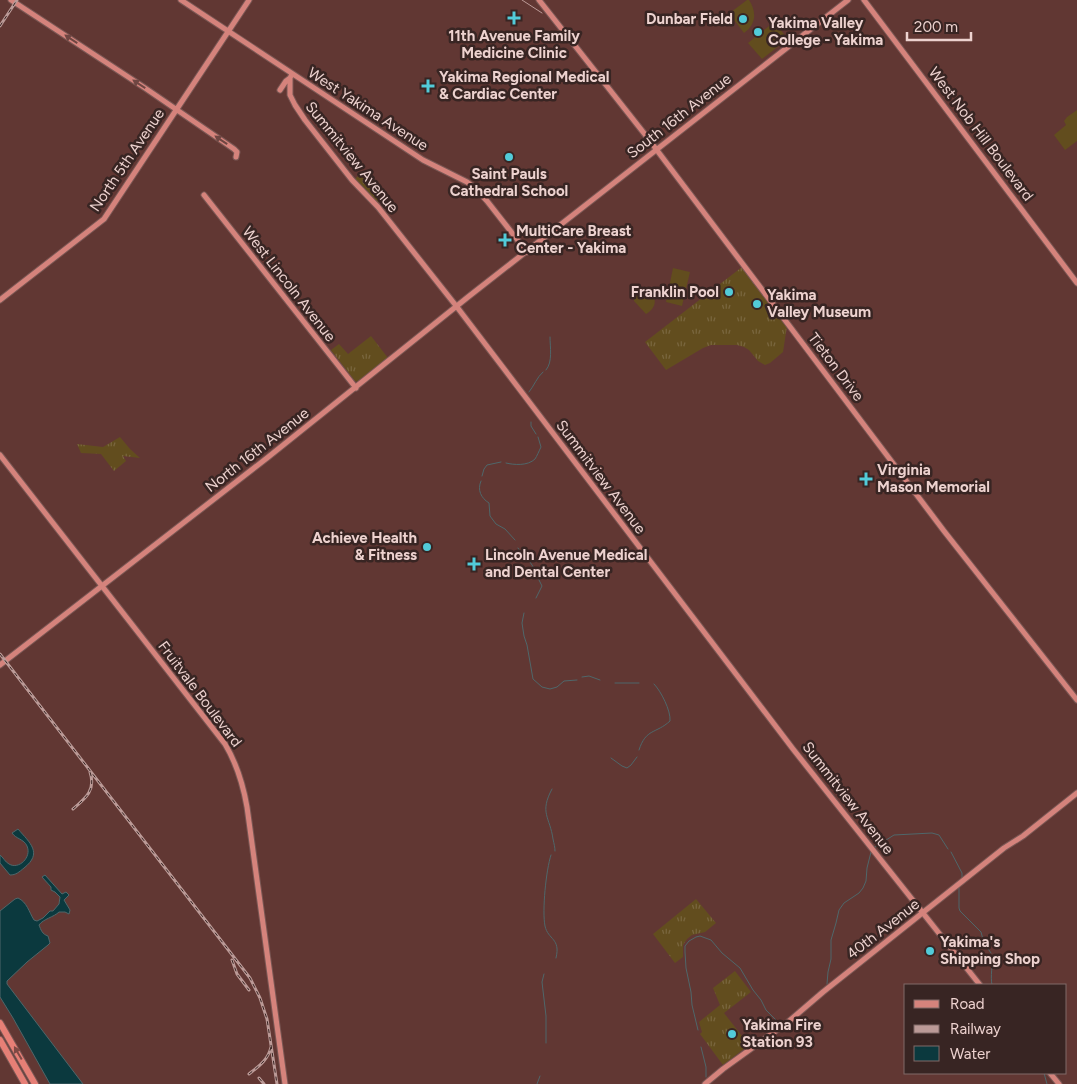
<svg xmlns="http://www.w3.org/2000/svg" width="1077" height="1084" viewBox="0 0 1077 1084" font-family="Figtree,sans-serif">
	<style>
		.grass { fill: url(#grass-tufts) }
		.pitch { fill: #624d1e }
		.water { fill: #0b393e; stroke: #4f676a }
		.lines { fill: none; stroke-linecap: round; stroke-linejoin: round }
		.stream { stroke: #4f676a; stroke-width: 1 }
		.major-casing { stroke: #7a5754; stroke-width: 7 }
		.highway-casing { stroke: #7a5754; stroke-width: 8 }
		.major { stroke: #d5837c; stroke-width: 5 }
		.highway { stroke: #e67f76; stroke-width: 6 }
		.tram { stroke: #bb9a97; stroke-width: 1 }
		.rail-casing { stroke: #bb9a97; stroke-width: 3 }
		.rail { stroke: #382523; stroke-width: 1; stroke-dasharray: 4; stroke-linecap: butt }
		.oneway { fill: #6f4642 }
		.oneway2 { fill: #7e4944 }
		.poi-dot { fill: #52cbd9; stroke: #382523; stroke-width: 2 }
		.labels { text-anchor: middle; stroke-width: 5; stroke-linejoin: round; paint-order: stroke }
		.poi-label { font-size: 15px; font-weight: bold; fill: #edd2cf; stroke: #382523; text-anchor: start }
		.street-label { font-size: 15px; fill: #edd2cf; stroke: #382523 }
	</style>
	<defs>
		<pattern id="grass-tufts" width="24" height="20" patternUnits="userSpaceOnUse" patternTransform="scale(1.25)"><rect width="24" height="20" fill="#624d1e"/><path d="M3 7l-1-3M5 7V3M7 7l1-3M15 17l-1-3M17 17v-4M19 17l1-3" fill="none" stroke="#79663e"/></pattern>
	</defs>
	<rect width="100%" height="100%" fill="#613733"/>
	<path class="grass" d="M359,175l26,18 -6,9 -2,1 -22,-24z
		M742,267l45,59 -4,26 -13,11 -5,2 -7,-4 -9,-11 -5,-3 -7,-2h-26l-8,3 -37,22 -21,-28z
		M371,336l17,22 -29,24 -4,-1 -24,-31 8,-6 9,10z
		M120,437l10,12 10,9 -17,-2 3,5 -12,10 -13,-17 -20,-1 -4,-9 26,3z
		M696,899l20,24 -11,9 -13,3 -5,4 -4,6v12l-8,6 -22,-29z
		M735,971l16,21 -27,21 25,32 -26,20 -23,-31 2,-2 -3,-10 21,-17 -7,-17z"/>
	<path class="pitch" d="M747,0h2c8,12 7,25 -5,33l-13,-17v-4z
		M774,22l14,17 -26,20 -14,-16z
		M1077,110v31l-12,9 -11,-15 12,-10 -2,-4 3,-4z
		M673,268l17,4 -8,34 -16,-4z
		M647,288c10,8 11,19 -1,26l-12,-13v-3z"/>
	<path class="water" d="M18,829c12,14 25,24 6,39 -5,4 -8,7 -14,7l-10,-12v-8c3,2 5,7 9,9 10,6 23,-7 18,-18 -3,-7 -11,-7 -15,-13z
		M45,875l17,19 4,-2 3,3 -5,5 6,10 -1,4 -4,-2h-6c-5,5 -16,7 -20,13 2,5 3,9 9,11l2,7 -2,2 -21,17 -20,19v3l76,100h-33l-37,-66 -13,-21v-86l15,-12 3,-1c9,4 11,14 16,22l3,1 6,-3 7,-7h3l6,-7 1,-7 -5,-5 -4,-2v-3l-9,-10z"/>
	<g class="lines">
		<path class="stream" d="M546,370c7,-8 4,-23 4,-33
			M529,392c5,-6 8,-15 14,-20
			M531,422v4l5,8
			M506,463c8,2 22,3 29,-4 2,-3 4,-8 6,-12l-3,-10
			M482,476l2,-7 3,-4 14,-3
			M481,481c-4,9 0,17 8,22l1,13 6,8 9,5 10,11
			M518,548l2,3 4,2 10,15
			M536,574l6,12 -6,12
			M524,613l-2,10 2,13 3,9 6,34 9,8 8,2 7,-2 7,-6 13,-1
			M582,677l7,-1 11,4
			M615,683h24
			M639,750c7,-22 17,-16 31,-29 1,-10 -9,-30 -16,-37
			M611,758l11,8 5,2 4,-3 6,-8
			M552,789c-13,24 -2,28 1,50 1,5 2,8 2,12
			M875,847l19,-12 38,-2 7,2 9,14
			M951,852l11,21v5
			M551,855c-5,15 -9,56 -6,71 3,14 16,12 11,32
			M959,888v20l1,3 21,21 3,11 7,10
			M992,956c1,10 -2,20 0,29
			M544,974l-2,8 4,34v27
			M827,984l1,-12 3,-13v-19l5,-17 3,-13 5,-7 15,-10 4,-5 3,-7 1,-13 4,-16
			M698,1030l-6,-25 -1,-13 -5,-24 -1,-16v-6l4,-5 7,-4 4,-1 11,4 11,13 18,15 13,22 8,10 5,10 13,13
			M701,1047l5,20v10
			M1044,1073l3,11
			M537,1084l3,-8"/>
		<defs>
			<path id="major" d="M11,0l134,88 89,61 3,3 -1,5
				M181,0l242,160 44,22 9,7 11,12 40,51
				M539,0l108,137 297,394 133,169
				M864,0l213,283
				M292,74l-2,4v17l5,10 10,15 47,60 26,27 79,100 336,442 187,236
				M280,90l6,-9 4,-3
				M204,195l152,193
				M0,300l104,-81 145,-219
				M0,455l225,289c12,20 18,40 22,63l38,277
				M0,665l267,-207 201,-161 380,-297
				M1050,1073l9,11
				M705,1084l18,-15 65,-47 35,-30 181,-144 19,-12 54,-43"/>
			<path id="highway" d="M0,1023l35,61
				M0,1040l25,44"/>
		</defs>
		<use href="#major" class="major-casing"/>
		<use href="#highway" class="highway-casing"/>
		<use href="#major" class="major"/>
		<use href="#highway" class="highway"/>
		<path class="tram" d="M522,0l20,13"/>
		<defs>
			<path id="rail" d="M0,26l17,-26
				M0,654l250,324 10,20 7,21 10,65
				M73,809c13,-11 23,-19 17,-37
				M232,960l5,14 12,16
				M249,1074c10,-8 19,-14 22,-27
				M259,1078l5,6"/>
		</defs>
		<use href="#rail" class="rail-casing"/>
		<use href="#rail" class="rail"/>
	</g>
	<defs><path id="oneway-solid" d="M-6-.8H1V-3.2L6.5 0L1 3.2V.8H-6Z" transform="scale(1.25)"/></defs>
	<g class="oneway">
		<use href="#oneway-solid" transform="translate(71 39) rotate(-147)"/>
		<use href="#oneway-solid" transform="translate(139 84) rotate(-147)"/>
		<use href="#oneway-solid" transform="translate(221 140) rotate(-146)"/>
	</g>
	<use class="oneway2" href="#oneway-solid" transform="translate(18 1053) rotate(-120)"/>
	<g class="poi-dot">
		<path d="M511.5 10.5h5v5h5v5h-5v5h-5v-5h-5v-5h5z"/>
		<circle cx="743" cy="19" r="5"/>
		<circle cx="758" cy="32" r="5"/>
		<path d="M425.5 78.5h5v5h5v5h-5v5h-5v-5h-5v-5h5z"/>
		<circle cx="509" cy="157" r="5"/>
		<path d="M502.5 232.5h5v5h5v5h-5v5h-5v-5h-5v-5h5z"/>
		<circle cx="729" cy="292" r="5"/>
		<circle cx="757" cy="304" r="5"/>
		<path d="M863.5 471.5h5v5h5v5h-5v5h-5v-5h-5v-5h5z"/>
		<circle cx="427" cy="547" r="5"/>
		<path d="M471.5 556.5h5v5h5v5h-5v5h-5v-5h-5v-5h5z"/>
		<circle cx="930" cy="951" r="5"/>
		<circle cx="732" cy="1034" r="5"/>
	</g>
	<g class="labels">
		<g class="poi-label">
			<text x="733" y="24" text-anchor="end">Dunbar Field</text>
			<text x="768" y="28">Yakima Valley<tspan x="768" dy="17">College - Yakima</tspan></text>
			<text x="514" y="41" text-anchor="middle">11th Avenue Family<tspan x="514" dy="17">Medicine Clinic</tspan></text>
			<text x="439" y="82">Yakima Regional Medical<tspan x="439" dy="17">&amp; Cardiac Center</tspan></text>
			<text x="509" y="179" text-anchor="middle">Saint Pauls<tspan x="509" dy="17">Cathedral School</tspan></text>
			<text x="516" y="236">MultiCare Breast<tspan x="516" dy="17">Center - Yakima</tspan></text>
			<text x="719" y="297" text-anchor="end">Franklin Pool</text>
			<text x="767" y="300">Yakima<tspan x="767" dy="17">Valley Museum</tspan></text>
			<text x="877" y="475">Virginia<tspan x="877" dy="17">Mason Memorial</tspan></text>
			<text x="417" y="543" text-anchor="end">Achieve Health<tspan x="417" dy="17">&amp; Fitness</tspan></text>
			<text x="485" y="560">Lincoln Avenue Medical<tspan x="485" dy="17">and Dental Center</tspan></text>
			<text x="940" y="947">Yakima's<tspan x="940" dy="17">Shipping Shop</tspan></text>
			<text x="742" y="1030">Yakima Fire<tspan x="742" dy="17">Station 93</tspan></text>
		</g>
		<g class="street-label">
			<text transform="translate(368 109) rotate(33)" y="5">West Yakima Avenue</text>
			<text transform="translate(679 116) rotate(-38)" y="5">South 16th Avenue</text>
			<text transform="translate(981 134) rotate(53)" y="5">West Nob Hill Boulevard</text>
			<text transform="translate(352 157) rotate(51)" y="5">Summitview Avenue</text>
			<text transform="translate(127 160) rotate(-56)" y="5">North 5th Avenue</text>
			<text transform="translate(289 284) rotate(52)" y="5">West Lincoln Avenue</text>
			<text transform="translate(836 367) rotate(53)" y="5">Tieton Drive</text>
			<text transform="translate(257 450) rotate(-38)" y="5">North 16th Avenue</text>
			<text transform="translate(601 477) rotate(53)" y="5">Summitview Avenue</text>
			<text transform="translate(200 694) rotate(53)" y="5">Fruitvale Boulevard</text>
			<text transform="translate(848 798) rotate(52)" y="5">Summitview Avenue</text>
			<text transform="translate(883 929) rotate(-38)" y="5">40th Avenue</text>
		</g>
	</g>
	<rect x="904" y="984" width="162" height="90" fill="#382523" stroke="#806a68"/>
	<rect x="914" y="1000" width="25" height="8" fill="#d5837c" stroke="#806a68"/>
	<text x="950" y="1009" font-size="15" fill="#edd2cf">Road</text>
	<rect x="914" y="1025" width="25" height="8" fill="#bb9a97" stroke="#806a68"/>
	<text x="950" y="1034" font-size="15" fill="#edd2cf">Railway</text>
	<rect x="914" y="1046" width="25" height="15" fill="#0b393e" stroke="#806a68"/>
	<text x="950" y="1059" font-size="15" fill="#edd2cf">Water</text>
	<path d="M907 32v8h64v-8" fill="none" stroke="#edd2cf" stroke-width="2.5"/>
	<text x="914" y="32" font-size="15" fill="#edd2cf" stroke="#382523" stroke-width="4" paint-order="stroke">200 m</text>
</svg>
